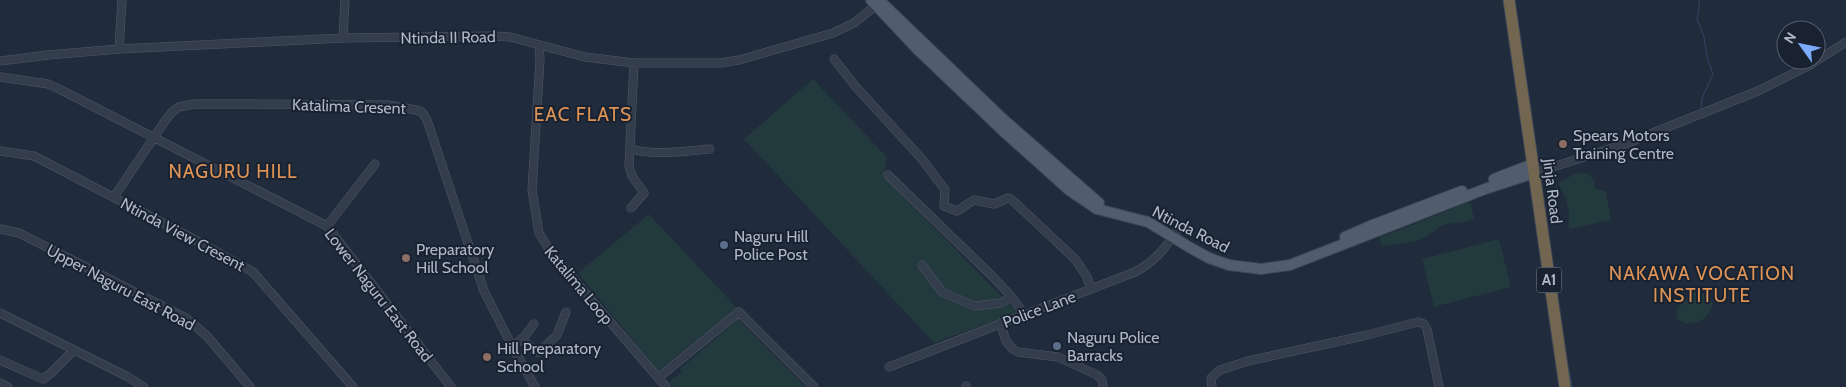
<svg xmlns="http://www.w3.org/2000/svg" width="1846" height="387" viewBox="0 0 1846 387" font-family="Cabin,sans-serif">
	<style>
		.green { fill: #22393d }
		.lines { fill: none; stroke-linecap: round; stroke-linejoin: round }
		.stream { stroke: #324665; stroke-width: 1 }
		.minor-casing { stroke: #4f5867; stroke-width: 9 }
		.major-casing { stroke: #3d4655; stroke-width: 12 }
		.highway-casing { stroke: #3f4857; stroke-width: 13 }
		.minor { stroke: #343d4c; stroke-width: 8 }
		.major { stroke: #515c6c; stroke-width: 10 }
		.highway { stroke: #736650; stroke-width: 11 }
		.education-dot { fill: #8d6e63; stroke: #192231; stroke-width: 2 }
		.service-dot { fill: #5c6f8a; stroke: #192231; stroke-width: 2 }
		.labels { text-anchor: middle; stroke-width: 4; stroke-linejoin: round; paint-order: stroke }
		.shield { fill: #192231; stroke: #828b9b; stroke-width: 1 }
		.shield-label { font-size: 15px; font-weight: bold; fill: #afb8c8 }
		.street-label { font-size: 16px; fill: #afb8c8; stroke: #192231 }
		.poi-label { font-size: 16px; fill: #afb8c8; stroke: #192231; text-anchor: start }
		.quarter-label { font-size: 19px; letter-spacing: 1px; fill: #dd9355; stroke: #192231 }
	</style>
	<rect width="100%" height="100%" fill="#202b3c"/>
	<path class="green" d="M813,79l74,78 -3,19 134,137 -84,30 -190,-204z
		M1587,173l7,7 1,9 11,2 5,29 -42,9v-15l-3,-16 -8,-14 16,-10z
		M1466,201l5,3 3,15c-12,5 -19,3 -30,6 -7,2 -13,10 -20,13 -13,7 -27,5 -42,8l-3,-8 75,-30z
		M649,214l88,94 -79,63 -80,-98z
		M1499,239l12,48 -77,20 -12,-48z
		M1699,292l9,3 5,9c-7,16 -11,19 -28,20l-8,-6v-9l9,-9 3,-7z
		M738,319l68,68h-132l-5,-5 13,-10 -2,-3z"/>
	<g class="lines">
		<path class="stream" d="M1699,0v10l-2,9 7,18 3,20 6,17 -11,24 -1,11
			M1569,369l3,18"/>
		<defs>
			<path id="minor" d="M343,38l2,-38
				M539,45l1,15 -8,130 7,43 13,21 114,133
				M119,49l3,-49
				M834,59l22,28 65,71 22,29 2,3 -1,16 13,5 17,-11 20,4 14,-6 3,1 64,60 12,18 4,12
				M0,61l48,-6 71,-6 224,-11 151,-2 16,1 75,20 49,6h86l19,-3 94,-27 21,-10 25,-20
				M0,77l48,7 13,6 266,136 124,161
				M630,149c27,7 53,2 80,0
				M0,151l34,5 154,80 65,36 100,115
				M1534,173l91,-29 133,-53 52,-26 36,-23
				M888,175l104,101 18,19 15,20
				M114,197l51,-76 7,-9 7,-5 15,-3h49l145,1 28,5 6,2 5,8 57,171 28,55 23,41
				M631,208l13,-15 -12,-17 -3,-10 5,-103
				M327,226l48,-62
				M0,229l19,4 167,85 21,18 43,51
				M922,265l20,27 32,14 27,-3 10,-6
				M0,313l128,64 16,10
				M1001,323c3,13 4,23 17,29l40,5 39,18 5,5 1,7
				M521,339l16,13h2l18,-17 9,-23
				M518,342l6,-5 10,-13
				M0,360l43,19 7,-5 24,-24
				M889,367l246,-95c20,-11 28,-21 41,-40
				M658,378l81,-66 75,75
				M0,383l8,4
				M966,386v1
				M1212,387l-1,-9 9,-8 28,-9 115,-25 55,-14 6,2 3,5 12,58"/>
			<path id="major" d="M871,0l47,50 84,80 67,60 28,19 51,13 41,25 20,11 20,7 32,4 29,-4 195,-76 49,-16
				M879,0l124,119 96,84
				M1494,179l39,-15
				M1345,237l25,-11 92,-35"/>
			<path id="highway" d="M1509,0l56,387"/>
		</defs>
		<use href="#minor" class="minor-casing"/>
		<use href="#major" class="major-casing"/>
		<use href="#highway" class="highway-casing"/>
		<use href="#minor" class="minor"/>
		<use href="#major" class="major"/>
		<use href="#highway" class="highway"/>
	</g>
	<g class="education-dot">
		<circle cx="1563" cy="144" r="5"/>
		<circle cx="406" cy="258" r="5"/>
		<circle cx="487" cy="357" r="5"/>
	</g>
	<g class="service-dot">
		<circle cx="724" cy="245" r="5"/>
		<circle cx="1057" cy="346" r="5"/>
	</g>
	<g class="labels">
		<rect class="shield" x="1536.5" y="267.5" width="25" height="25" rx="4"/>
		<g class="shield-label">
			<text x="1549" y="285">A1</text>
		</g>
		<g class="street-label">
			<text transform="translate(448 37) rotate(-1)" y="6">Ntinda II Road</text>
			<text transform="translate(349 106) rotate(2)" y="6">Katalima Cresent</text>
			<text transform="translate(1553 191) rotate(83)" y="6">Jinja Road</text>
			<text transform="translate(1191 229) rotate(27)" y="6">Ntinda Road</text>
			<text transform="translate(183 234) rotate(28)" y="6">Ntinda View Cresent</text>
			<text transform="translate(579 285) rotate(50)" y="6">Katalima Loop</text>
			<text transform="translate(121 287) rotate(28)" y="6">Upper Naguru East Road</text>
			<text transform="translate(379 295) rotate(52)" y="6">Lower Naguru East Road</text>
			<text transform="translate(1039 309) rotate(-21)" y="6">Police Lane</text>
		</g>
		<g class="poi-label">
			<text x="1573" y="141">Spears Motors<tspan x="1573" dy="18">Training Centre</tspan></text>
			<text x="734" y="242">Naguru Hill<tspan x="734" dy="18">Police Post</tspan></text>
			<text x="416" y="255">Preparatory<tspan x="416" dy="18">Hill School</tspan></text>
			<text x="1067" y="343">Naguru Police<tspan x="1067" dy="18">Barracks</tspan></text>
			<text x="497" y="354">Hill Preparatory<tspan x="497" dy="18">School</tspan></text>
		</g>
		<g class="quarter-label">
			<text x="583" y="121">EAC FLATS</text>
			<text x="233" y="178">NAGURU HILL</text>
			<text x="1702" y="280">NAKAWA VOCATION<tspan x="1702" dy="22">INSTITUTE</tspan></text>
		</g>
	</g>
	<g transform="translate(1801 45) rotate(303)"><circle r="24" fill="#192231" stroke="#555e6d"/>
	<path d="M0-4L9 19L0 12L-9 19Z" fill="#7dacff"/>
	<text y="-8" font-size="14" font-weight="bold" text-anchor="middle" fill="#afb8c8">N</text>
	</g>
</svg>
